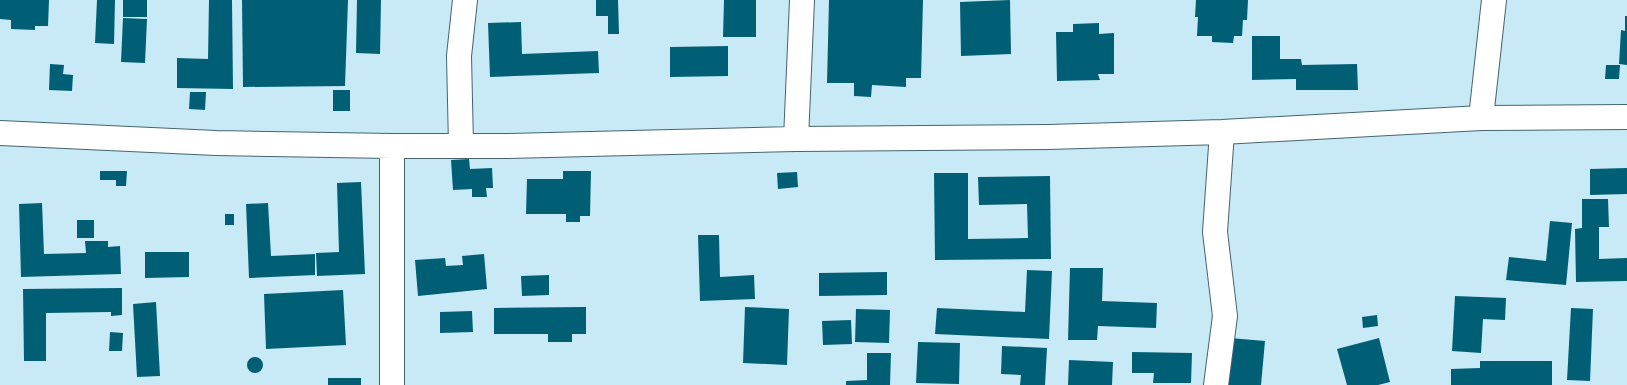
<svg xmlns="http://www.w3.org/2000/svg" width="1627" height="385" viewBox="0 0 1627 385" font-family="'IBM Plex Sans',sans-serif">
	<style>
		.building { fill: #005f75 }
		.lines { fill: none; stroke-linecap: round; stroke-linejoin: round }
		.minor-casing { stroke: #45646f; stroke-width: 26 }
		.minor { stroke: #fff; stroke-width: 24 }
	</style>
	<rect width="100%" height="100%" fill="#c7eaf6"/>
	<path class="building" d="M0,0h49l-1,26h-13v4l-24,-1v-9l-11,-1z
		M97,0h18l-1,44 -19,-1z
		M123,0h24v17h-24z
		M209,0h23l1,89 -56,-1v-30l31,1z
		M242,0h106l-3,86 -102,1z
		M357,0h24l-1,54 -24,-1z
		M596,0h22l1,34h-11v-18h-12z
		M724,0h32v37h-33z
		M829,0h94l-2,78h-15v9l-34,-2 -1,12 -17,-1v-13h-27z
		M1010,0l1,54 -50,2 -1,-54z
		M1196,0h52l-1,20h-4l-1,16h-8l-1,7 -21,-1v-6h-15l1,-19h-3z
		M1625,16h2v49l-8,-1 2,-34 4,1z
		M123,18l24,1 -2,44 -24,-1z
		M521,22l1,32 76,-3 1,22 -109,4 -2,-54z
		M1099,23v11l15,-1v41h-16l2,6 -43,1 -1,-49h17v-8z
		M1252,36h28v23h21l1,6 55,-1 1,26h-62v-11l-44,1z
		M728,46v30l-58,1v-30z
		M50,64l14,1 -1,9 10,1 -1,16 -23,-1z
		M1606,65h14l-1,14h-14z
		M333,90h17v21h-17z
		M190,92h16l-1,18 -16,-1z
		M469,159l1,10 22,-1 1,20h-7l1,9h-15v-8l-19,1 -2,-30z
		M1627,168v26l-37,1v-26z
		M100,171h27l-1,15h-10v-6h-16z
		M563,171h28l-1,45h-10v6h-14v-8h-40l1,-35h36z
		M797,172l1,15 -20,2 -1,-16z
		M934,173h34v66l60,-1 -1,-34 -48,1 -1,-28 72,-1 1,83 -116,1z
		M361,182l4,92 -48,2 -1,-23 23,-1 -2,-69z
		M1582,199h26l1,28h-10v32l28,-1v23l-51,1 -1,-53 7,-1z
		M42,203l2,51 42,-1 -1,-12h23v6l12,-1 1,28 -100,3 -2,-73z
		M268,203l3,53 44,-2v21l-66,3 -3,-74z
		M225,214h9v11h-9z
		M77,220h17v18h-17z
		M1550,221l22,2 -6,62 -60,-5 3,-23 37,4z
		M698,235h21l1,42 34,-2 1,24 -55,2z
		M145,252h44v25l-44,1z
		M484,254l3,35 -69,7 -3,-36 30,-2 1,8 17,-1 -1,-9z
		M1070,268h33l-1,33 55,2 -1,25 -58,-2 -1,14h-29z
		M1027,270l25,1 -3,68 -114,-5 2,-26 88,4z
		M887,272v23l-68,1v-23z
		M549,275v20l-27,1 -1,-20z
		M122,288v27l-11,1v-4l-65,1v48h-22l-1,-72z
		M343,290l3,55 -80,4 -2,-55z
		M1455,296l51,2 -1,22 -22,-1 -2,34 -29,-2z
		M156,302l4,74 -23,1 -4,-73z
		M586,307v27h-14v8h-24v-8h-54v-26z
		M745,307l44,2 -2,56 -44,-2z
		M1571,308l22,1 -3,72 -23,-1z
		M856,309l34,1 -1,33 -34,-1z
		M472,311l1,21 -33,1v-21z
		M1377,315l1,11 -15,2 -1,-11z
		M851,320l1,24 -29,1 -1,-24z
		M110,332l13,1 -1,18h-13z
		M1230,338l35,3 -4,44h-36z
		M1379,338l11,44 -12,3h-31l-10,-36z
		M918,342l42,1 -1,41 -43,-1z
		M1002,346l45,2 -2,37h-25l1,-10 -20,-1z
		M1132,352l60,1 -1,30h-38l1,-10h-22z
		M867,353h24l-1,32h-44v-4l21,-1z
		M247 365a8 8 0 1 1 16 0a8 8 0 1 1-16 0Z
		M1069,360l44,2 -1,23h-44z
		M1480,361h72v24h-101v-16l29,-1z
		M328,378h33v7h-33z"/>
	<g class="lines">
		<defs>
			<path id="minor" d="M1481,118l13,-118
				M0,133l216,10 176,3h115l289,-7 252,-2 174,-5 259,-14 146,-1
				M796,139l6,-139
				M461,145l-2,-89 6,-56
				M392,146v239
				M1216,385l9,-69 -10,-84 7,-100"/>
		</defs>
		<use href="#minor" class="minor-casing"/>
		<use href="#minor" class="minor"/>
	</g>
</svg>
